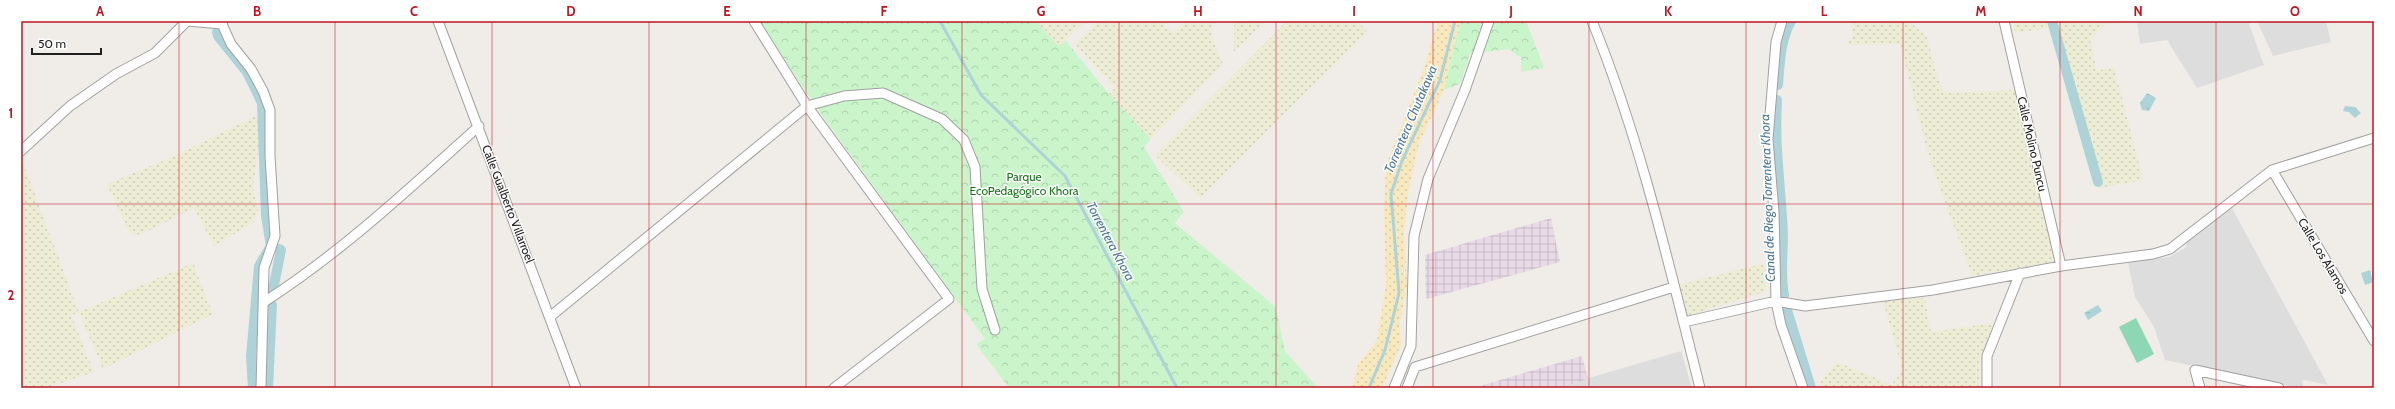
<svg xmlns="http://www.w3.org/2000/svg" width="2395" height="409" viewBox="0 0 2395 409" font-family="Cabin,sans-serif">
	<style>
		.residential { fill: #deddde }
		.industrial { fill: url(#industrial-grid) }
		.farmland { fill: url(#farmland-dots) }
		.sand { fill: url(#sand-dots) }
		.park { fill: url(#park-crowns) }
		.pitch { fill: #8ed7b5 }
		.water { fill: url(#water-ripples) }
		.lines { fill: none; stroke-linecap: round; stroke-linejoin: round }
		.stream { stroke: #add3d9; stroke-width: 3 }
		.canal { stroke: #add3d9; stroke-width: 10 }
		.street-casing { stroke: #a1a1a1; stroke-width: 11 }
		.street { stroke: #fff; stroke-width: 9 }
		.grid { fill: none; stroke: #be1321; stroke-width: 1; stroke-opacity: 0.55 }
		.labels { text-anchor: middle; stroke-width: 3; stroke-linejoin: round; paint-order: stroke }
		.street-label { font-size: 12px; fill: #202020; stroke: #fff }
		.park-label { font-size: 12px; fill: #167617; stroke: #fff }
		.water-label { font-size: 13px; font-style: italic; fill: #4e7999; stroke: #fff }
		.neatline { fill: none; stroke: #be1321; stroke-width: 1.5 }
		.grid-label { font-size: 13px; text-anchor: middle; font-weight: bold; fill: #be1321 }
	</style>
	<defs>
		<pattern id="industrial-grid" width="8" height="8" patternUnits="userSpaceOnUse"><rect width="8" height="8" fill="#e8dae7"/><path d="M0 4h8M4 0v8" fill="none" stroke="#c7bbc6"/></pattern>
		<pattern id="farmland-dots" width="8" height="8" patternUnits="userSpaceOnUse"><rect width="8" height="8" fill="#edecd5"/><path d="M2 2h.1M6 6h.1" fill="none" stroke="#cbcab7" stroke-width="1.8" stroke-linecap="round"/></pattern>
		<pattern id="sand-dots" width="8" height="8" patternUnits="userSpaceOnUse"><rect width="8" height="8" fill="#f8e8bd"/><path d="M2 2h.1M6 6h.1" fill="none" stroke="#d4c7a2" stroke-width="1.8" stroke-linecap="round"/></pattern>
		<pattern id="park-crowns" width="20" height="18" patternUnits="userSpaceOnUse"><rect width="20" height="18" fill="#caf5ca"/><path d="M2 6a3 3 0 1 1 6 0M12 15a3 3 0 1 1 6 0" fill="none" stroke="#add2ad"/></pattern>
		<pattern id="water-ripples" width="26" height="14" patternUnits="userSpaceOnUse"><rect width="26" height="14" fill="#add3d9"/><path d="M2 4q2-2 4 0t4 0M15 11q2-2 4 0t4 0" fill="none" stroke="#95b5ba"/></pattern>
	</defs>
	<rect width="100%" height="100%" fill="#f0ede8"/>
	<path class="residential" d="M2137,21h111l16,44 -67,23 -30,-48 -27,4z
		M2257,21h69l5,21 -58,14z
		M2232,208l96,177 -23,-5 -3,1 2,7h-5l-134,-28 -11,-33 -19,-30 -7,-35 41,-5 18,-10 -2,-5z
		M1681,351l11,37h-137z"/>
	<path class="industrial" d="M1551,218l9,44 -134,37 -1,-44z
		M1582,356l6,22 -8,4 -23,6h-84z"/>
	<path class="farmland" d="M1036,21h50l-28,26z
		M1099,21h61l13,12 12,-12h28l-2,13 12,30 -72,75 -42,-45 6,-6 -40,-44z
		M1234,21h32l-32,31z
		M1287,21h71l9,11 -167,166 -45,-43z
		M1852,21h56l18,14 14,50 6,8 69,-3 41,171 -84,15 -43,-118 -29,-114 -54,1 7,-8z
		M2012,21h107l-1,2 -12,1 -16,16 7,31 17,-4 29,113 -43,8 -46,-161 -39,6z
		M264,112l-11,75 5,23 -5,13 -39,23 -20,-38 -54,27 -11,-3 -22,-48 70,-29z
		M22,160l57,152 114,-49 20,51 -110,55 -24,-56 -8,2 23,57 -48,16h-20l-5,-14z
		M1766,263l-1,29 -78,24 -9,-31z
		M1925,298l6,34 62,-9 -13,44 -1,21h-157l-2,-5 17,-21 55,23 10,-17 -19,-67z"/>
	<path class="sand" d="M1438,21h22l-16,69 -25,53 -10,45 -5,44 3,55 -7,35 1,23 -19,43h-30l6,-23 19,-25 9,-55 -2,-74 2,-45 38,-98z"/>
	<path class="park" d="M759,21h277l22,25 8,-5 43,53 42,45 -7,8 40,65 -9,11 101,84 9,44 33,37h-309l-33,-44 9,-5 -169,-232z
		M1460,21h66l18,47 -23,4v-14l-12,-9 -39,5 -10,30 -16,6z"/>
	<path class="pitch" d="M2136,318l18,36 -17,9 -18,-36z"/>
	<path class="water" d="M2147,93l9,5 -7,13 -7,-1 -2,-7z
		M2345,106l10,1 6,6 -6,5 -6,-6 -6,-1z
		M2370,270l3,12 -8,3 -4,-12z
		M2098,305l4,6 -14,9 -4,-7z"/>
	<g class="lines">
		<path class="stream" d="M940,21l41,74 84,81 112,212
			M1369,388l16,-38 14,-57 -8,-99 11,-33 38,-81 15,-59"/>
		<path class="canal" d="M2052,21l46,161
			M217,32l1,4 29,36 15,31 4,113 5,30 -12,20 -8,90 2,32
			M1778,85c2,-22 2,-44 13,-64
			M1777,100c-3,45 4,89 6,134 0,21 -3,40 1,61
			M272,295l9,-45 -2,-1
			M1787,310l24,78
			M268,388l4,-83"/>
		<defs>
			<path id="street" d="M187,21l35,3
				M223,21l-1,3 9,20 20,25 12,22 7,19v46l5,80 -11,32 -3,120
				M438,21l138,367
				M754,21l53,85 142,193 -115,89
				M1592,21c48,117 77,244 108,367
				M1782,21l-6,21 -8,97 6,73 2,89 5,24 22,63
				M2004,21l57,245
				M21,151l49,-45 46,-32 39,-21 32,-32
				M2272,170l102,171
				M264,302c78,-50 146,-114 215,-176
				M551,316l256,-210 37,-10 39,-3 59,26 22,21 11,27 7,122 13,41
				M1684,322l92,-21 29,5 128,-16 128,-24 92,-12 17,-5 102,-79 102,-32
				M1394,388l17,-42 3,-110 14,-57 37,-89 24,-69
				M1407,388l8,-21 259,-80
				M1987,388v-32l33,-83
				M2200,388l-5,-18 84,18"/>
		</defs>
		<use href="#street" class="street-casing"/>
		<use href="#street" class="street"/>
	</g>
	<path class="grid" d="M179,21v367M335,21v367M492,21v367M649,21v367M806,21v367M962,21v367M1119,21v367M1276,21v367M1433,21v367M1589,21v367M1746,21v367M1903,21v367M2060,21v367M2216,21v367M21,204h2353"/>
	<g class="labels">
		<g class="street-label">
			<text transform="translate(2032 144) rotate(77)" y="4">Calle Molino Puncu</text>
			<text transform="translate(508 204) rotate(69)" y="4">Calle Gualberto Villarroel</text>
			<text transform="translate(2323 256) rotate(59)" y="4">Calle Los Alamos</text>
		</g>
		<g class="park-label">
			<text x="1024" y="181">Parque<tspan x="1024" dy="14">EcoPedagógico Khora</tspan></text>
		</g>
		<g class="water-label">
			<text transform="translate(1410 119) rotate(-67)" y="5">Torrentera Chutakawa</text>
			<text transform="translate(1767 198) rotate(-92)" y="5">Canal de Riego Torrentera Khora</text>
			<text transform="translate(1111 241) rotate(62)" y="5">Torrentera Khora</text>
		</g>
	</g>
	<rect width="2395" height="409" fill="none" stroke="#ffffff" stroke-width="44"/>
	<path d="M32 48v6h69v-6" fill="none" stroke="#202020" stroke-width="2"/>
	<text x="38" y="48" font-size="12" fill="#202020" stroke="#ffffff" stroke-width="3" paint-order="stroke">50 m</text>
	<rect x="22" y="22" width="2351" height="365" class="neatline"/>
	<g class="grid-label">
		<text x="100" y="16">A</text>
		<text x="257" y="16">B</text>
		<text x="414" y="16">C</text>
		<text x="571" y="16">D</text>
		<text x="727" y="16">E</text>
		<text x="884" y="16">F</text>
		<text x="1041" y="16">G</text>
		<text x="1198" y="16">H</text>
		<text x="1354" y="16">I</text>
		<text x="1511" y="16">J</text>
		<text x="1668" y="16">K</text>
		<text x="1824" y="16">L</text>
		<text x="1981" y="16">M</text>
		<text x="2138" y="16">N</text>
		<text x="2295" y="16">O</text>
		<text x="11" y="118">1</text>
		<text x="11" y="300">2</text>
	</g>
</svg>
